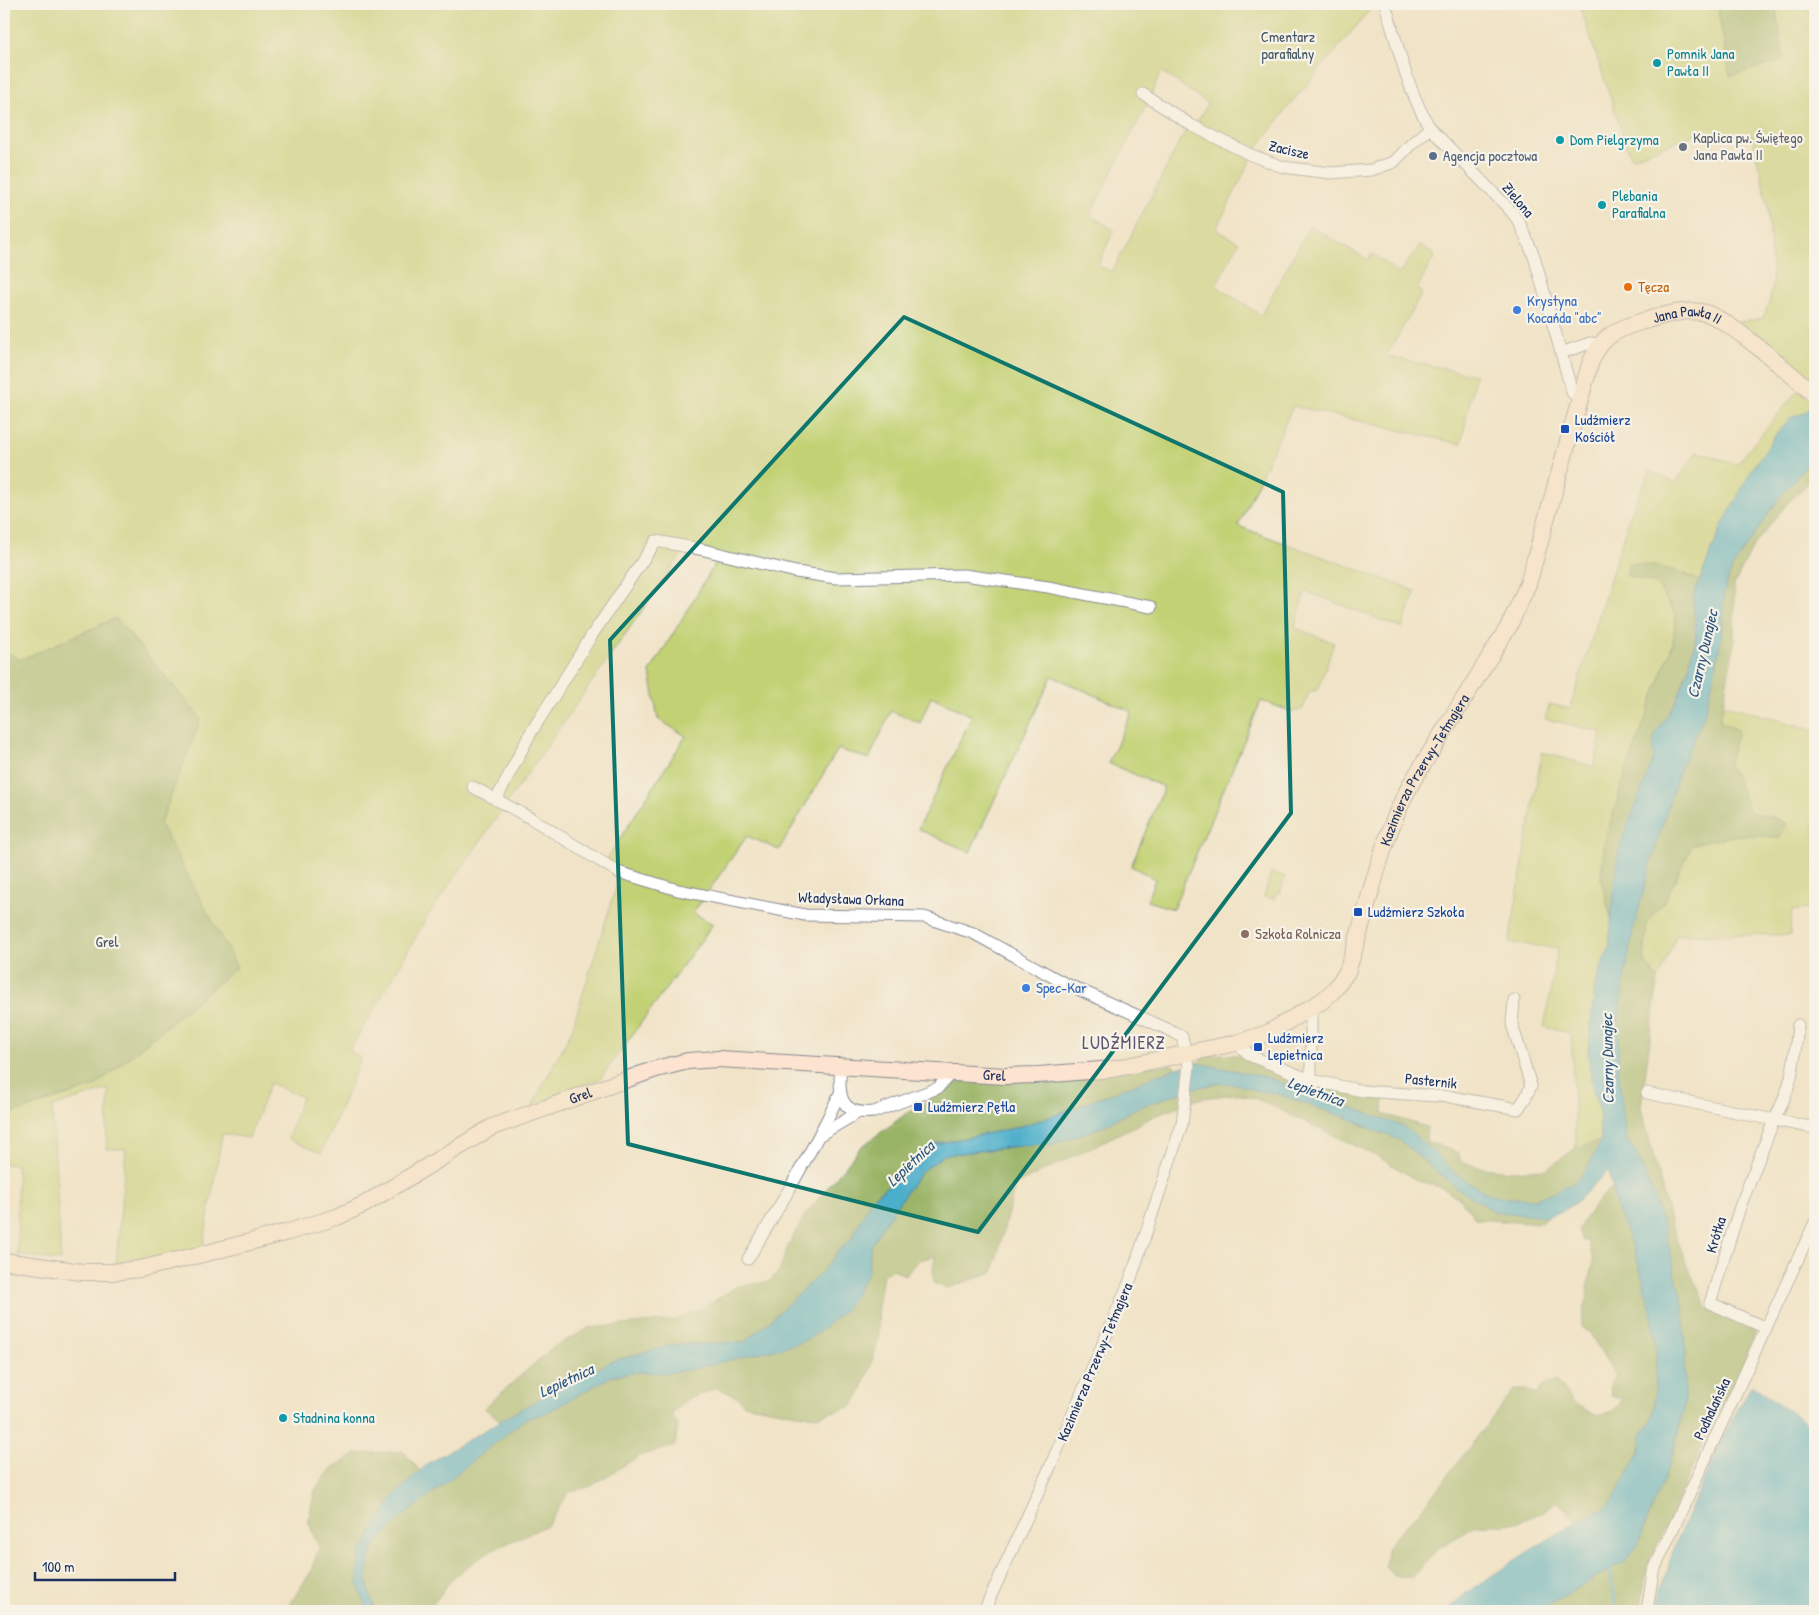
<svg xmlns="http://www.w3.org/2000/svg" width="1819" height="1615" viewBox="0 0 1819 1615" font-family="'Patrick Hand',sans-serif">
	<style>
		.green { fill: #c2d173; stroke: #6e8068; fill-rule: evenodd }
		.forest { fill: #99b365; stroke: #5a7162 }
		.water { fill: #4baeca; stroke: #336e94 }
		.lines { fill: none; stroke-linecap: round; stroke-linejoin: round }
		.stream { stroke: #4baeca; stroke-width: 2.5 }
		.street-casing { stroke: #868992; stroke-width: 13 }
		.secondary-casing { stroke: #868992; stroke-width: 18 }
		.street { stroke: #fff; stroke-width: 11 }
		.secondary { stroke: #fde4d0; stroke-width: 16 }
		.marked { fill: none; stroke: #0f766e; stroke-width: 4; stroke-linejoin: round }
		.culture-dot { fill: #0f9aa8; stroke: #f7f3e8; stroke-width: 2 }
		.worship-dot { fill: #6b7280; stroke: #f7f3e8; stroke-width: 2 }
		.service-dot { fill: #5c6f8a; stroke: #f7f3e8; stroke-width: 2 }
		.food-dot { fill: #e8710a; stroke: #f7f3e8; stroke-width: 2 }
		.shop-dot { fill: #3f7fe0; stroke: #f7f3e8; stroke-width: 2 }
		.transit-dot { fill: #1a4fb4; stroke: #f7f3e8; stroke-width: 2 }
		.education-dot { fill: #8d6e63; stroke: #f7f3e8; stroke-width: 2 }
		.labels { text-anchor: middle; stroke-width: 4.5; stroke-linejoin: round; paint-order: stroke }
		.park-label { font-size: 15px; fill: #455863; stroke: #f7f3e8 }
		.culture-label { font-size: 15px; fill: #0d838f; stroke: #f7f3e8; text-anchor: start }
		.worship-label { font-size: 15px; fill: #5b616d; stroke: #f7f3e8; text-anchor: start }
		.street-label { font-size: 15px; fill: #1b2f5e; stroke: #f7f3e8 }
		.service-label { font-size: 15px; fill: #4e5e75; stroke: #f7f3e8; text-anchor: start }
		.food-label { font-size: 15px; fill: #c56008; stroke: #f7f3e8; text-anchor: start }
		.shop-label { font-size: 15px; fill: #366cbe; stroke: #f7f3e8; text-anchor: start }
		.transit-label { font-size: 15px; fill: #164399; stroke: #f7f3e8; text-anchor: start }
		.education-label { font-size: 15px; fill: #785e54; stroke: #f7f3e8; text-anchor: start }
		.water-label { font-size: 16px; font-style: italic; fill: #29557e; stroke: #f7f3e8 }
		.quarter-label { font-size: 18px; letter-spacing: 1px; fill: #5c546f; stroke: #f7f3e8 }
	</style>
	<rect width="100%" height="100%" fill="#f7f3e8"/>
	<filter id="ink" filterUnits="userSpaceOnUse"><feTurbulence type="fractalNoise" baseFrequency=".02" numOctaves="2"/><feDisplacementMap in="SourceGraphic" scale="10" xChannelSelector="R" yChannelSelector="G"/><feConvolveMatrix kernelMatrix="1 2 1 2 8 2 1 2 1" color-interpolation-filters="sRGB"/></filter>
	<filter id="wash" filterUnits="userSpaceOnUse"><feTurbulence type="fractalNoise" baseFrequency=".0096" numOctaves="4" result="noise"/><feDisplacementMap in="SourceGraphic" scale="20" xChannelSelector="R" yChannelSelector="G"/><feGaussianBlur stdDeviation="1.12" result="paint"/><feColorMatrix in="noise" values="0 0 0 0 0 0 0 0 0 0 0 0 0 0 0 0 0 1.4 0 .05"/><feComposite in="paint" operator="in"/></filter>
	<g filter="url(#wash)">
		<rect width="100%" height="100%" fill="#f1e3c7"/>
		<path class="green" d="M4,4h1371l-83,98 -37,49 -39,79 23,12 -23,44 45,29 49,-89 58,34 4,-7 27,21 21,-29 15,10 -18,34 5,4 -36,63 89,19 -14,69 -168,-38 -55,120 178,65 -14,37 -97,-37 -10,37 39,15 -16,47 -9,2 -6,17 -10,3 -32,-11 -88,208 -26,-8 8,-22 -24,-13 33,-79 -56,-24 24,-51 -80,-36 -82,176 -52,-23 54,-113 -41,-20 -11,27 -29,-12 -22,48 -31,-10 -59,101 -32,-14 -54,77 20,11 -113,155 -68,27 39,-74 47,-151 -12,-21 80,-124 -28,-17 -8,-47 68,-113 -33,-10 -258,368 -47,83 -31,50 12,9 -40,94 -33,-14 14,-42 -32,-14 -21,55 -27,-4 -19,113 -47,12 -40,6 10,-116h-20l3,-60 -57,18 9,154 -43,-6 -1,-90 -13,-1v-48l91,-30 141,-119 -76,-143 40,-106 -84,-100 -96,42 -16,-9zM1161,71l47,32 -10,18 -6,1 -5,6 -75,144 -14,-7 16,-35 -24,-15 61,-119z
			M1579,4h138l14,72 41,-72h43v381l-77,-63 25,-4 7,-18 3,-16 -5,-77 -16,-72 -15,2 -41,-3 -65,24z
			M1799,389l16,13 -10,11 -14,4 -18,21 -17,25 -34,63 -23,55 -13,-7 -57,-11 -3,12 31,9 19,32 -3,27 -57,162 -11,36 -4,35 11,47 -3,25 -13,32 -8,71 4,35 7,22 2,33 -25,7 -5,-115 -27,-6 14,-79 -49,-5 33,-191 52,15 8,-35 -57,-13 5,-15 20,5 60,-194 20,-44 26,12 21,-31 40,12z
			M1722,704l93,26v178l-23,3 -2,24 -113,-1 -19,45 -14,-18 3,-39 18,-22 28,-56 46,-9 41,2 7,-13 -9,-5 -28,-7 -14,-34 -8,-14 10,-33 -18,-10z
			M1271,873l14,4 -5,17 -4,-2 -2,7 -10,-2z"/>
		<path class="forest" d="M1717,4h58l9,54 -9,5 -45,13z
			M1815,454v22l-28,28 -33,41 -20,40v60l-14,76 18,10 -10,33 8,14 14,34 28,7 9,5 -7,13 -41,-2 -46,9 -28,56 -18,22 -3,39 14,18 -17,128 28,110 17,46 21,45 49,22 -15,40 -25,44 -69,154 -7,43h-102l87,-50 14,-19 30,-77 9,-30 6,-27 1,-66 -2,-37 -18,-74 -11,-34 -15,-38 -13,-21 -8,-69 1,-51 3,-25 11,-63 24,-89 21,-67 25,-56 12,-46 6,-34 3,-43 8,-28 47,-69z
			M1629,563c24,2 49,6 70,18l-6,16 3,39 -2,16 -17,48 -19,30 -5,16 1,11 -42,166 -11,-47 4,-35 19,-63 49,-135 3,-27 -19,-32 -31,-9z
			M116,618l85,101 -41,105 77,143 -142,119 -91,30v-465l16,9z
			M1213,1054l27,1 59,24 85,18 -1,17 44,13 -1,14 32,12 4,10 22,5 27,3 36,-2 29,-21 25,-7 -14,28 -13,14 -38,16 -27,-1 -22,-5 -29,-17 -23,-23 -108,-54 -61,-22 -69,-14 5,-5z
			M1164,1065h8l4,3 -122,48 -39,12 -81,16 -31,29 -32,26 -20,41 -11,9 -19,24 -55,51 -22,18 -72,3 -60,16 -77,40 -34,20 -17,-13 68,-60 37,-20 87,-8 29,-13 32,-21 31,-4 11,-10 8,-24 18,-33 55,-67 47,-35 53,-32z
			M1219,1083l18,1 17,6 24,4 70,24 28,13 24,9 54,46 40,25 52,6 -7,7 -63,-5 -16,-20 -20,-12 -22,-6 -39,-24 -124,-59 -19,-4 -34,4 -39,14 -148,73 -22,87 -45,16 -14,-4 -1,-16 2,-12 -16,4 -14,16 -11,-7 -11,5 -5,34 1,31 -12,38 -9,20 -8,10 -32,9 -22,-2 -53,-10 -4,-6 -21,-10 -31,11 -16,15 7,10 -3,22 -36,10 -48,30 -22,6 -21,33 -62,28 -34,25 -19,27 2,6h-60l-8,-29 1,-18 7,-19 25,-26 125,-100 21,-6 66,-37 26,-4 26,1 24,-3 30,-8 149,-88 4,-28 10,-18 28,-40 13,-17 22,-16 83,-10 26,-1 49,-17 34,-19 59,-20z
			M1611,1189l6,21 19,45 16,59 4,28v31l-3,40 -4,11 -6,8 -4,22 -4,10 -25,42 -32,15 -21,-20 -15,11 -25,11 -41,3 -36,21 -27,30c-14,1 -19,1 -28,-10l2,-18 8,-13 25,-25 94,-121h12l10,4 10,-10 11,-3 16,22 25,13 14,-4 11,-13 -12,-4 -1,-10 6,-8 -26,-44 -9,-6 12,-65 -4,-20 -7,-2 -4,-10c8,-15 20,-31 33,-41z
			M403,1451l17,20 -28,27 -34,86 9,27h-90l12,-6 21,-32 9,-25 -11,-27 7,-31 17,-22 24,-14z"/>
		<path class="water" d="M1815,402v52l-36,44 -47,70 -4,10 -4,17 -3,43 -6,34 -12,46 -25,56 -21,67 -24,89 -11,63 -3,25 -1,51 8,69 13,21 15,38 11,34 18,74 2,37 -1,66 -15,57 -30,77 -14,19 -87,50h-91l19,-18 58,-39 54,-33 31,-15 30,-52 4,-22 6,-8 4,-11 3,-40v-31l-4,-28 -16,-59 -19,-45 -9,-40 -29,30 -16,11 -17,6 -52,-6 -40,-25 -54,-46 -24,-9 -28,-13 -70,-24 -24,-4 -18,-6 -17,-1 -24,5 -59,20 -34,19 -49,17 -26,1 -83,10 -22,16 -13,17 -28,40 -10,18 -4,28 -20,34 -29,25 -18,10 -112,27 -24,3 -26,-1 -26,4 -66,37 -21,6 -125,100 -25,26 -7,19 -1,18 8,29h-8l-9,-27 1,-27 33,-59 36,-35 107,-62 77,-40 60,-16 72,-3 22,-18 55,-51 19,-24 11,-9 20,-41 32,-26 32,-29 80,-16 39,-12 122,-48 21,-5 69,14 137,49 32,27 23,23 29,17 22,5 27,1 38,-16 13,-14 14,-28 -2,-33 -7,-22 -4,-35 7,-65 14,-38 4,-51 6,-48 35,-92 -1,-11 2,-11 22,-35 12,-32 7,-32 -3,-39 29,-71 28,-53 23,-35 18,-21 14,-4z
			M1752,1385l63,44v182h-156l1,-17 15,-50 51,-114z"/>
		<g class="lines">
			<path class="stream" d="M1610,1568l6,43"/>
		</g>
	</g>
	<g filter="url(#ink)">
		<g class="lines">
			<defs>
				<path id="street" d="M1385,4c13,41 22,86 45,124l81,83 8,11 15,34 38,136 8,9
					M1143,94l48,31 60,30 32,12 47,6 41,-3 23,-8 18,-19 18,-15
					M1561,353l29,-10 11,1
					M473,787l59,32 86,53 60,18 127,25 119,2 49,16 89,49 112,50 8,5 7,29 -7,58 -51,154 -81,189 -66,144
					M496,800l34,-66 62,-99 64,-94 44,8 96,23 40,6 128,-3 84,12 103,20
					M1236,1043l15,13 60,24 52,11 88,6 67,12 8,-12 5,-11 -19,-62 2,-24
					M841,1066c-3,28 -2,50 33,46l64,-24 13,-15
					M1311,1080v-71
					M1647,1093l127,27c19,-35 20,-57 24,-95
					M820,1135l39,-23
					M748,1259c33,-55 65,-109 92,-166
					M1766,1328l-56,-25 30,-96 34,-87 41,8
					M1647,1611l6,-39 162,-350"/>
				<g id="secondary">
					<path id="s1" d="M4,1261l78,11h30l28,-3 59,-14 89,-23 49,-15 28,-13 127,-77 164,-58 32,-8 31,-2 286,17 34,-1 74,-6 123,-26 32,-10 54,-32 13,-12 12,-17c22,-63 32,-131 65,-190l97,-156 19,-42 62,-220c10,-26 24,-34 50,-42 19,-5 41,-13 61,-10 23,2 93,65 114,83"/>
				</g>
			</defs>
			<use href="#street" class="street-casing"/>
			<use href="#secondary" class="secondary-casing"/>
			<use href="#street" class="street"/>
			<use href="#secondary" class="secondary"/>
		</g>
	</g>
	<path d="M0 0H1819V1615H0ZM904,317l379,175 8,321 -313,419 -350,-88 -18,-504z" fill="#f1e3c7" fill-opacity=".55" fill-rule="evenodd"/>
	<path class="marked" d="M904,317l379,175 8,321 -313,419 -350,-88 -18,-504z"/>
	<g class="culture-dot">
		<circle cx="1657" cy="63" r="5"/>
		<circle cx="1560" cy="140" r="5"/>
		<circle cx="1602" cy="205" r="5"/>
		<circle cx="283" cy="1418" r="5"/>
	</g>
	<circle class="worship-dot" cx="1683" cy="147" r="5"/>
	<circle class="service-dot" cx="1433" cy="156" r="5"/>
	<circle class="food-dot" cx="1628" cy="287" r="5"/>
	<g class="shop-dot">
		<circle cx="1517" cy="310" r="5"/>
		<circle cx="1026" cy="988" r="5"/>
	</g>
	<g class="transit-dot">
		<rect x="1560" y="424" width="10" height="10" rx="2.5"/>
		<rect x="1353" y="907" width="10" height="10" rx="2.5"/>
		<rect x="1253" y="1042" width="10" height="10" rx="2.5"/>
		<rect x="913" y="1102" width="10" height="10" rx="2.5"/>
	</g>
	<circle class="education-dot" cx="1245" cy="934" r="5"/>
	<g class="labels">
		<g class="park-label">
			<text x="1288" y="42">Cmentarz<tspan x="1288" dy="17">parafialny</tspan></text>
			<text x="107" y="947">Grel</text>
		</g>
		<g class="culture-label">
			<text x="1667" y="59">Pomnik Jana<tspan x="1667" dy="17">Pawła II</tspan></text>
			<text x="1570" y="145">Dom Pielgrzyma</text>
			<text x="1612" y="201">Plebania<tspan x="1612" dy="17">Parafialna</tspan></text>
			<text x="293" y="1423">Stadnina konna</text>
		</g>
		<g class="worship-label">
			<text x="1693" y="143">Kaplica pw. Świętego<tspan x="1693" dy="17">Jana Pawła II</tspan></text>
		</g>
		<g class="street-label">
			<text transform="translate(1289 150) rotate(13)" y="5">Zacisze</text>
			<text transform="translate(1518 200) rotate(50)" y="5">Zielona</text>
			<text dy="5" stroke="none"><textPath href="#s1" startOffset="2190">Jana Pawła II</textPath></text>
			<text dy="5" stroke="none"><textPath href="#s1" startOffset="1631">Kazimierza Przerwy-Tetmajera</textPath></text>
			<text transform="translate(851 899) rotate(2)" y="5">Władysława Orkana</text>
			<text dy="5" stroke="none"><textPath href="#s1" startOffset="1034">Grel</textPath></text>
			<text transform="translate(1431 1081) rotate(6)" y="5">Pasternik</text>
			<text dy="5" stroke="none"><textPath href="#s1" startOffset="614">Grel</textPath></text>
			<text transform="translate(1716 1235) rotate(-73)" y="5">Krótka</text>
			<text transform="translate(1095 1362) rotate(-67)" y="5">Kazimierza Przerwy-Tetmajera</text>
			<text transform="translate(1712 1409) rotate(-65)" y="5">Podhalańska</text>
		</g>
		<g class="service-label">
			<text x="1443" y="161">Agencja pocztowa</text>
		</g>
		<g class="food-label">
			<text x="1638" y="292">Tęcza</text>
		</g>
		<g class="shop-label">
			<text x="1527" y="306">Krystyna<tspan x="1527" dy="17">Kocańda "abc"</tspan></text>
			<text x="1036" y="993">Spec-Kar</text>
		</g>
		<g class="transit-label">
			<text x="1575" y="425">Ludźmierz<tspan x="1575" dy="17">Kościół</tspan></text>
			<text x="1368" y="917">Ludźmierz Szkoła</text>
			<text x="1268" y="1043">Ludźmierz<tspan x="1268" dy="17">Lepietnica</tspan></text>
			<text x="928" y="1112">Ludźmierz Pętla</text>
		</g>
		<g class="education-label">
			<text x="1255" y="939">Szkoła Rolnicza</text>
		</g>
		<g class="water-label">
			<text transform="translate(1702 654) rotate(-77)" y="6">Czarny Dunajec</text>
			<text transform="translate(1607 1059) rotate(-91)" y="6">Czarny Dunajec</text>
			<text transform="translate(1316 1091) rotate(20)" y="6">Lepietnica</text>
			<text transform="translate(910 1163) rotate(-43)" y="6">Lepietnica</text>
			<text transform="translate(566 1380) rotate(-25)" y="6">Lepietnica</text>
		</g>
		<g class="quarter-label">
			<text x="1124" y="1049">LUDŹMIERZ</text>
		</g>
	</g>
	<rect width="1819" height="1615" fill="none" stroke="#f7f3e8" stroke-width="20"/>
	<path d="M35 1572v8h140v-8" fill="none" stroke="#1b2f5e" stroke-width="2.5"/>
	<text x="42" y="1572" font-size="15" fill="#1b2f5e" stroke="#f7f3e8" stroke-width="4" paint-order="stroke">100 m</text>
</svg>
